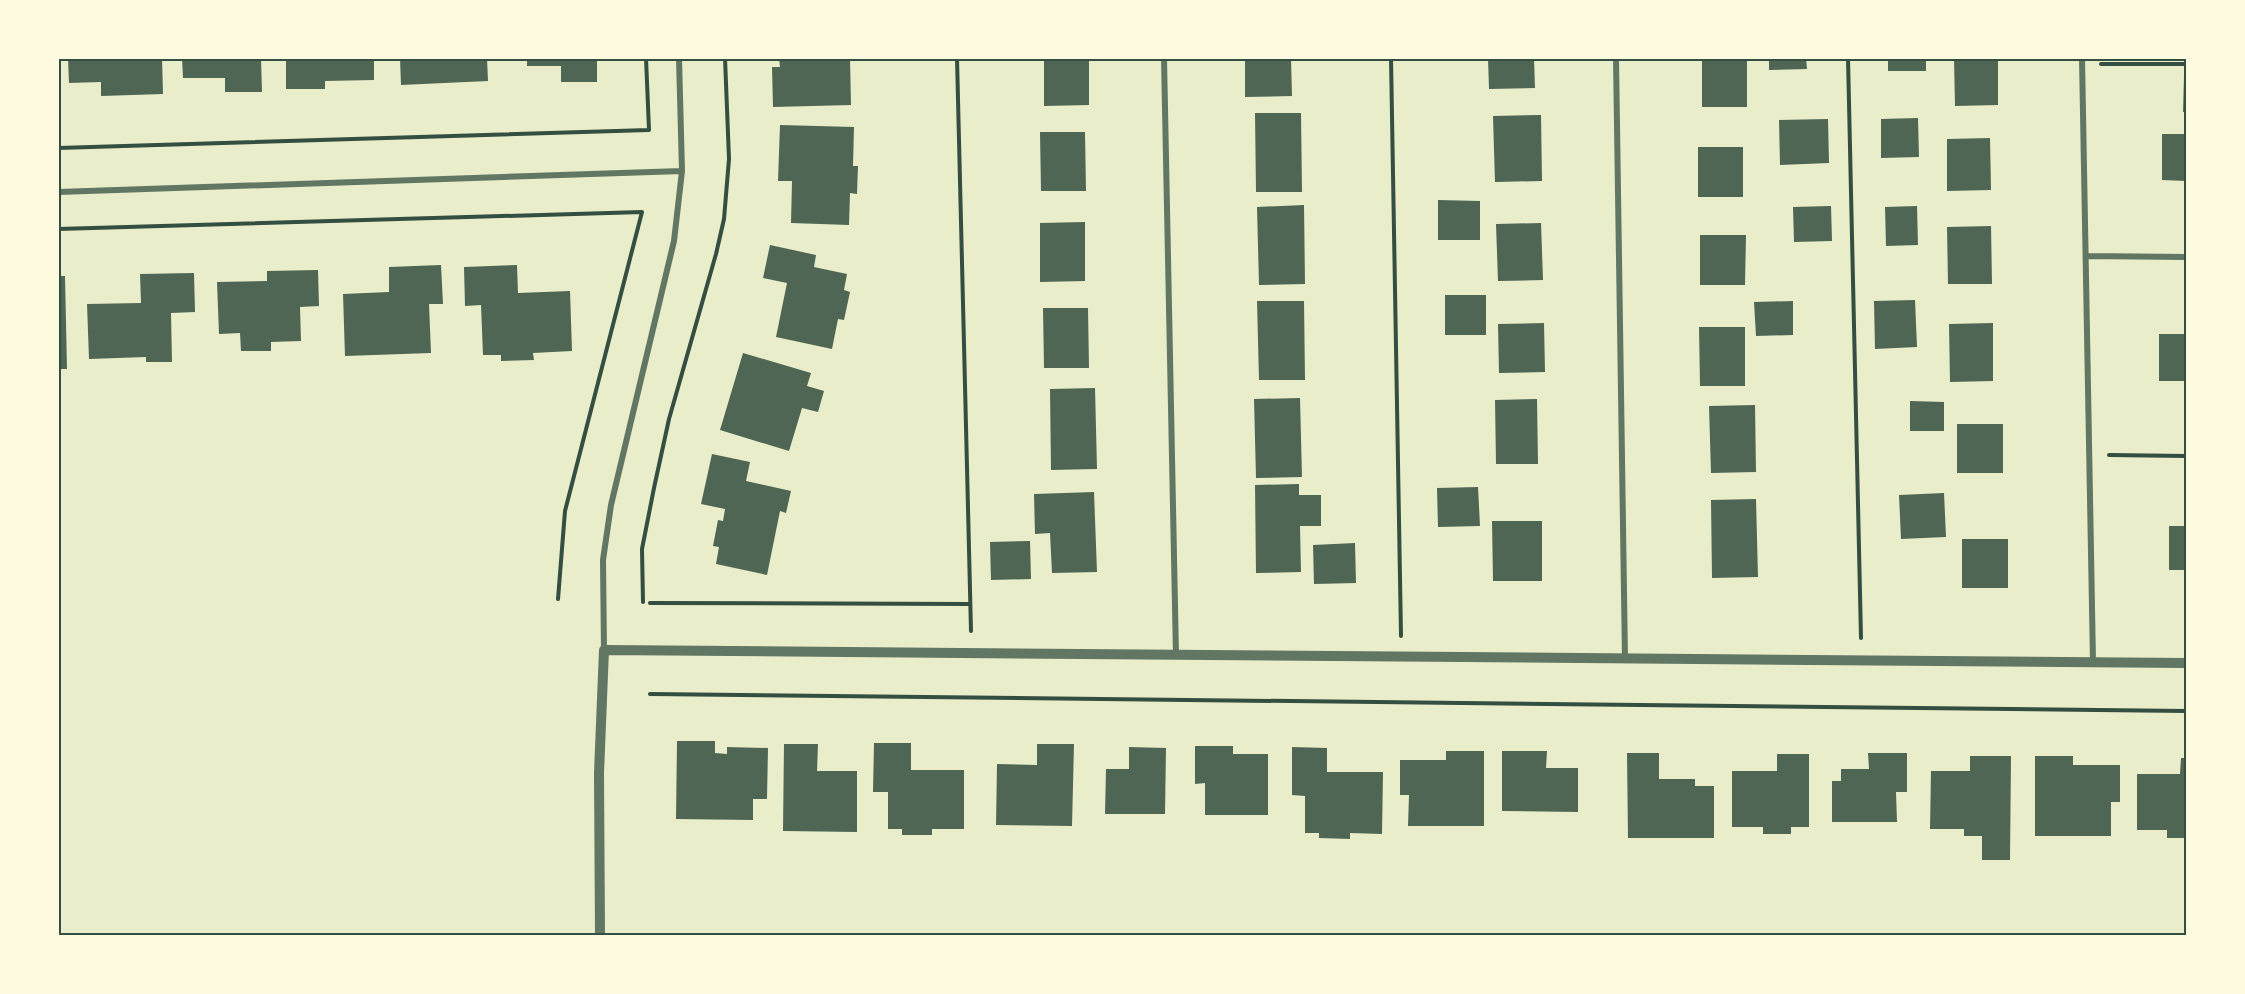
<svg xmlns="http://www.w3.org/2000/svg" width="2245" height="994" viewBox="0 0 2245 994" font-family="'Public Sans',sans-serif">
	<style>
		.building { fill: #4f6655 }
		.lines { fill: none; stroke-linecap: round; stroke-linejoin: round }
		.path { stroke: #344e41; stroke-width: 4 }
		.minor { stroke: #617663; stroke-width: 6 }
		.tertiary { stroke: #617663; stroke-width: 10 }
		.neatline { fill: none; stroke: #344e41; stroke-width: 2 }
	</style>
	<rect width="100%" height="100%" fill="#e9edc9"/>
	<path class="building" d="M68,58h94l1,36 -62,2v-14l-32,1z
		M182,58h79l1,34h-37v-14h-42z
		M286,58h88v22l-49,1v8h-39z
		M400,58h87l1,23 -87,4z
		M527,58h70v24h-36v-16h-34z
		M779,58h71l1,47 -78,2 -1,-40h8z
		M1044,58h45v47l-45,1z
		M1245,58h46l1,38 -47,1z
		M1488,58h46l1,30 -46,1z
		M1702,58h45v49h-45z
		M1769,58h37l1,11 -38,1z
		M1888,58h38v13h-38z
		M1954,58h44v47l-43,1z
		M2184,76h2v36h-3z
		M1255,113h46l1,79h-46z
		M1541,115l1,66 -47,1 -2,-66z
		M1918,118l1,39 -38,1v-39z
		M1828,119l1,44 -49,2 -1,-45z
		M780,125l74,2 -1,39h5l-1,28 -7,-1 -1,32 -58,-2 1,-42h-14z
		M1040,132h45l1,59h-45z
		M2162,134h24v47l-24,-1z
		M1990,138l1,52 -44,1v-52z
		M1698,147h45v50h-45z
		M1438,200l42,1v39h-42z
		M1304,205l1,79 -46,1 -2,-78z
		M1831,206l1,35 -38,1 -1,-35z
		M1917,206l1,39 -32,1 -1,-39z
		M1085,222v59l-45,1v-59z
		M1541,223l2,57 -45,1 -2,-57z
		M1991,226l1,58h-44l-1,-57z
		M1700,235h46l-1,50h-45z
		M770,245l46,10 -2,12 33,7 -3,16 6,2 -6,28 -6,-1 -6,30 -56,-12 11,-54 -24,-5z
		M441,265l2,39h-14l2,49 -86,3 -2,-62 46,-2v-25z
		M517,265l1,28 52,-2 2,60 -39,2 1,7 -33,1v-6h-18l-2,-50 -16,1 -1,-39z
		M318,270l1,36 -19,1 1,34 -30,1v9h-30l-1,-18 -21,1 -2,-52 50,-1v-10z
		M194,273l1,39 -24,1 1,49h-26v-5l-57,2 -2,-55 54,-1 -1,-29z
		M58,276h7l2,93h-9z
		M1445,295h41v40h-41z
		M1915,300l2,47 -42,2 -1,-48z
		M1257,301h47l1,79h-46z
		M1793,301v34l-37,1 -2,-34z
		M1043,308h45l1,60h-45z
		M1544,323l1,49 -46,1 -1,-49z
		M1993,323v58l-43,1 -1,-58z
		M1699,327h46v59h-45z
		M2159,334h27v47h-27z
		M743,353l68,20 -4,13 17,5 -6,21 -16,-4 -13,43 -69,-21z
		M1095,388l2,81 -46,1 -1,-81z
		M1300,398l2,79 -46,1 -2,-79z
		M1537,399l1,65h-42l-1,-64z
		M1910,401l34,1v29h-34z
		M1755,405l1,67 -45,1 -2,-67z
		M1957,424h46v49h-46z
		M712,454l38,8 -4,19 45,10 -5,22 -6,-2 -13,64 -51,-11 3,-17 -6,-1 5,-26 5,1 2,-12 -24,-5z
		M1299,484v11h22v31h-21l1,46 -45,1 -1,-88z
		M1478,487l2,39 -42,1 -1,-39z
		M1094,492l3,80 -45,1 -2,-40 -15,1 -1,-40z
		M1944,493l2,44 -45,2 -2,-44z
		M1756,499l2,78 -46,1 -1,-78z
		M1492,521h50v60h-49z
		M2169,526h17v44h-17z
		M1962,539h46v49h-46z
		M1030,541l1,38 -40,1 -1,-38z
		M1355,543l1,40 -42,1 -1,-39z
		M677,741h38v12l12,1v-7l41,1 -1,51h-14v21l-77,-1z
		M874,743h37v27h53v59h-32v6h-30v-6h-14v-37h-15z
		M784,744h34l-1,27h40v61l-74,-1z
		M1037,744h37l-2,82 -76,-1 1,-61 40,1z
		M1195,746h38v8h35v61h-63v-32l-10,1z
		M1129,747l37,1 -1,66h-60l1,-45h23z
		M1292,747l35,1v24h56l-1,62 -32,-1v6l-31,-1v-5h-14v-37l-13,-1z
		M1446,751h38v75h-76l1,-31h-9v-35h46z
		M1502,751h45l-1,17h32v44l-76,-1z
		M1627,753h32v26h36v7h19v52h-86z
		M1868,753h39v39h-11l1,30h-65v-41h9v-12h28z
		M1777,754h32v73h-18v7h-28v-7h-31v-56h45z
		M1970,756h41l-1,104h-28v-24h-18v-7h-34l1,-58h39z
		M2035,756h38v9h47v37h-9v34h-76z
		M2181,758h5v80h-19v-8h-30v-56h43z"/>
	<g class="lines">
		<path class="path" d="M957,58l14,573
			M1391,58l10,578
			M1848,58l13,580
			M2101,64h85
			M58,148l591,-18 -3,-72
			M58,229l584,-17 -77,299 -7,88
			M2109,455l77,1
			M643,602l-1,-53 12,-61 15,-69 47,-165 8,-35 5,-60 -4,-101
			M650,603l320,1
			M650,694l1536,17"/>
		<path class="minor" d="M1164,58l12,598
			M1616,58l9,601
			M2082,58l11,604
			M58,192l624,-21
			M2086,256l100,1
			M604,650l-1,-90 8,-55 63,-264 8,-70 -3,-113"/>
		<path class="tertiary" d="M600,936l-1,-163 5,-123 1582,13"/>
	</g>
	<rect width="2245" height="994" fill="none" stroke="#fefae0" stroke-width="120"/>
	<rect x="60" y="60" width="2125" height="874" class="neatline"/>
</svg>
